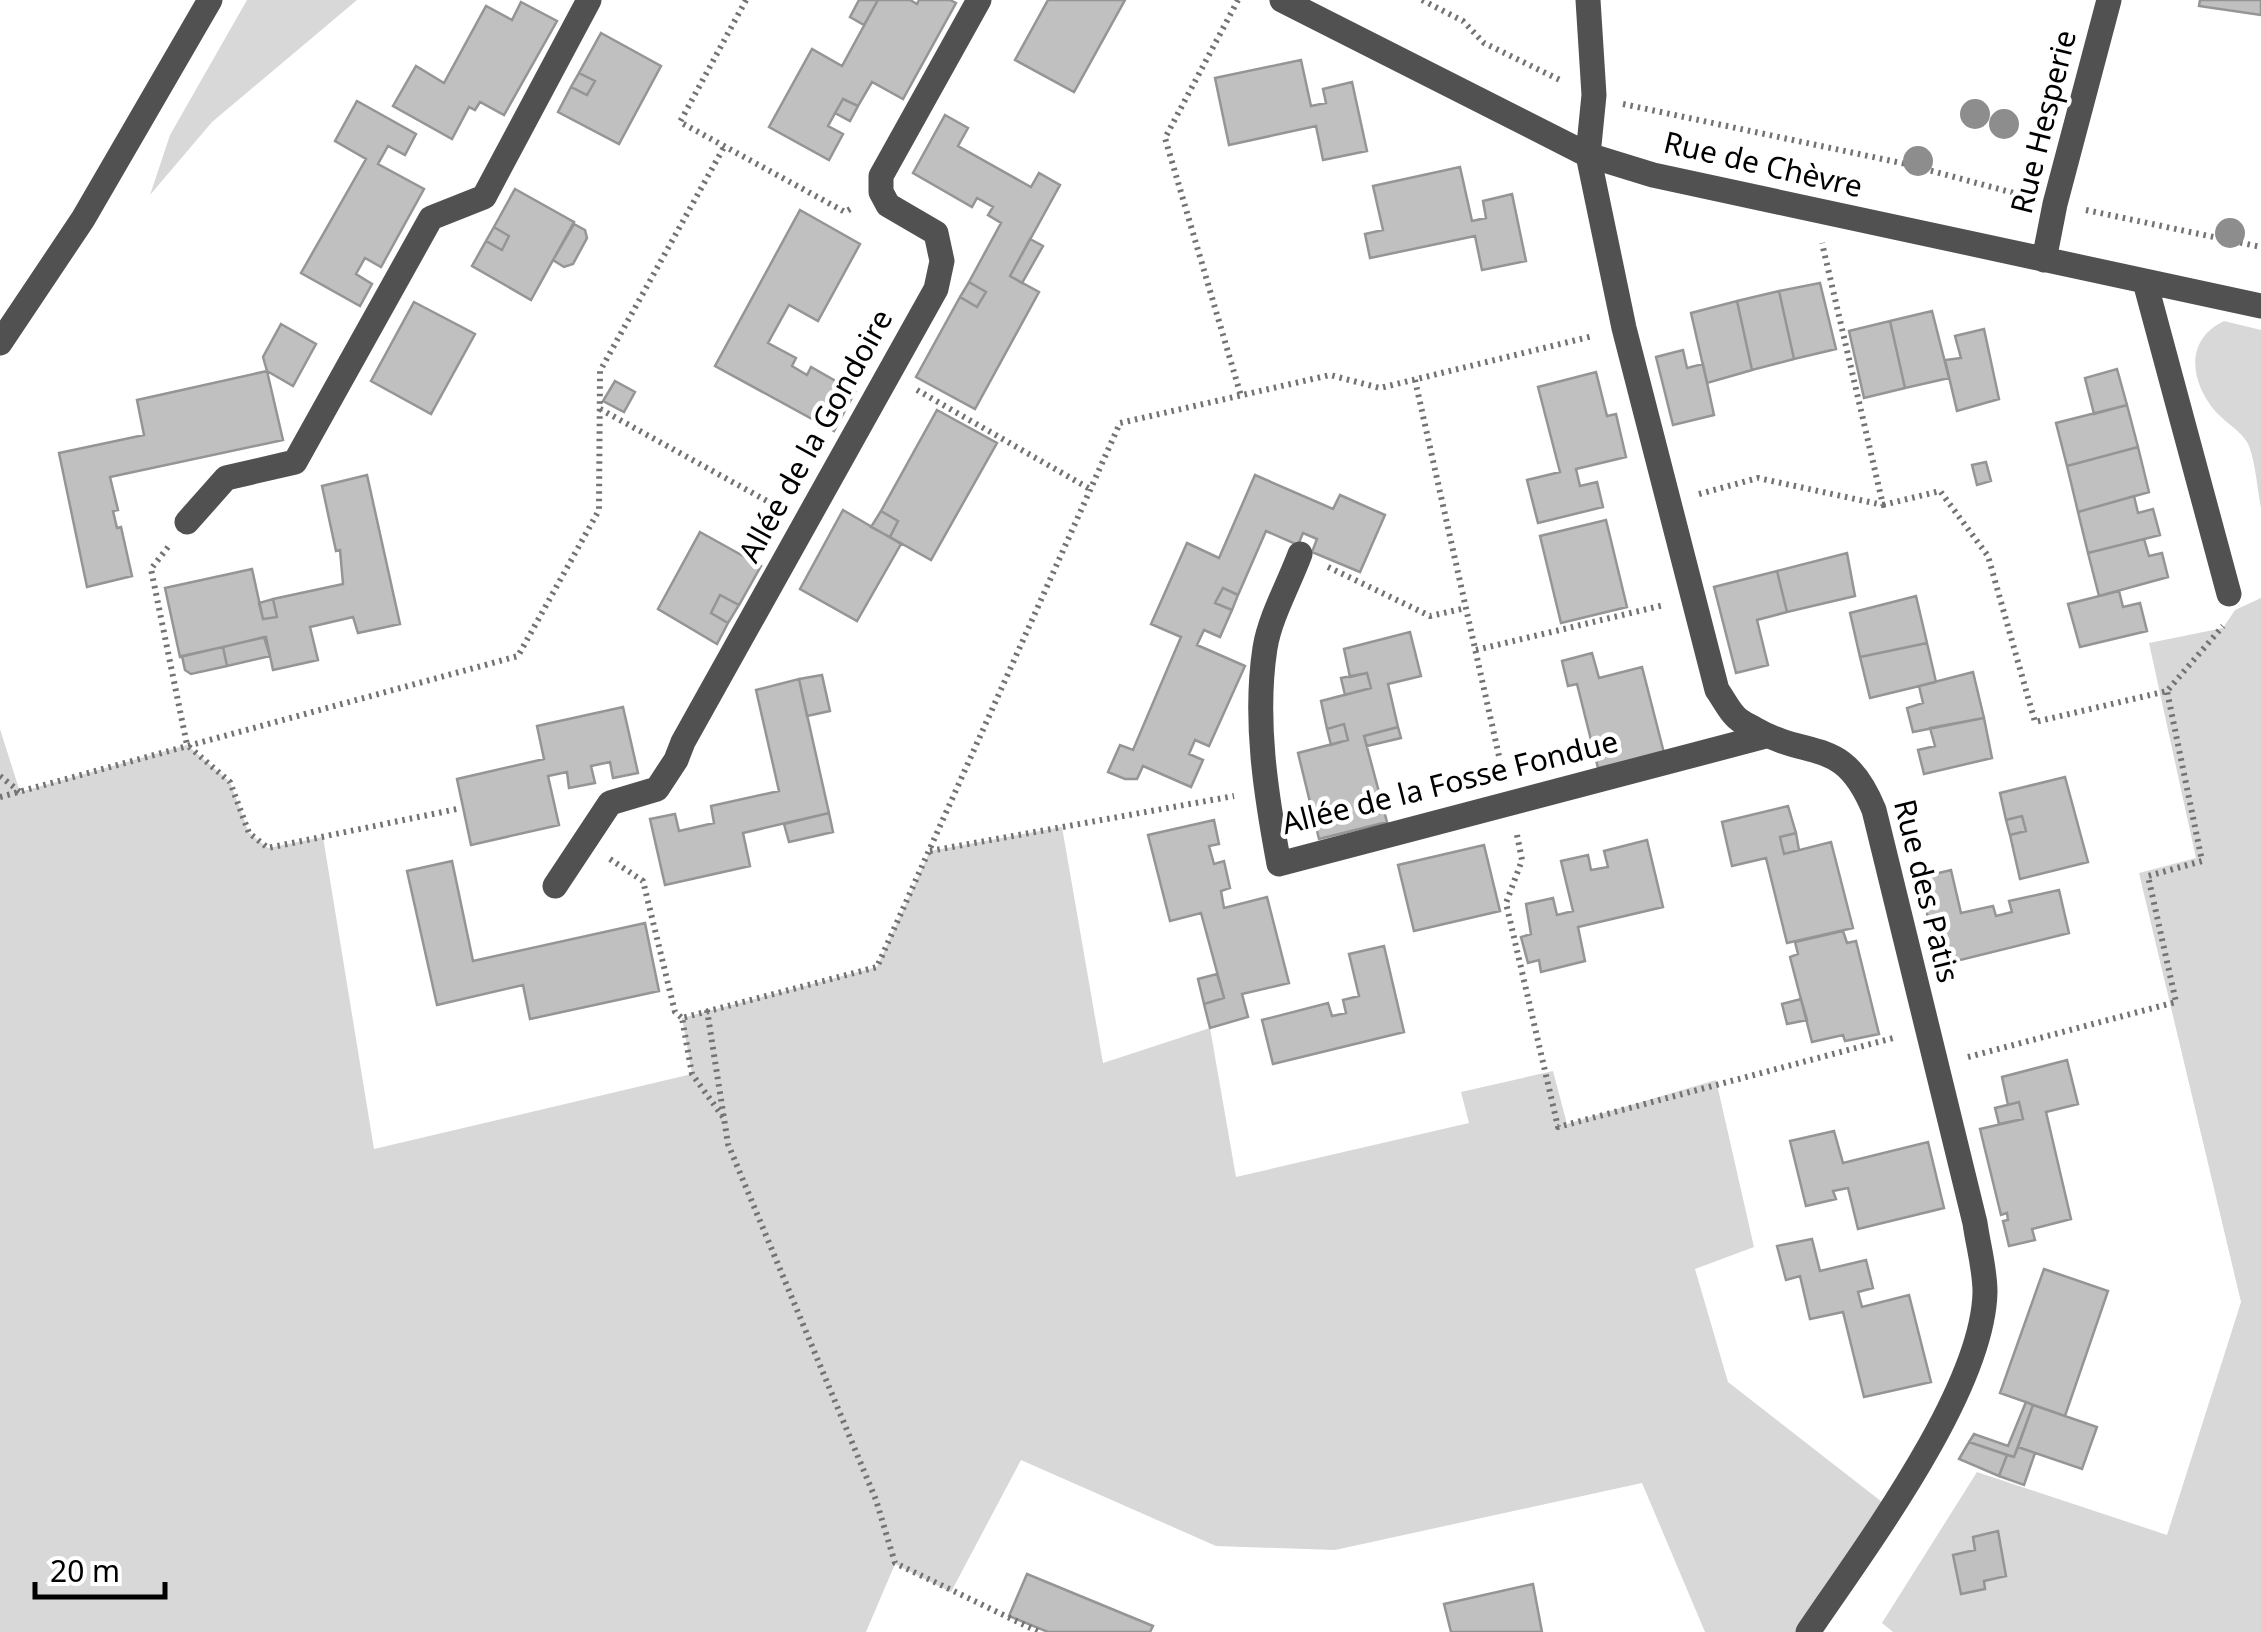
<svg xmlns="http://www.w3.org/2000/svg" width="2261" height="1632" viewBox="0 0 2261 1632" font-family="'Noto Sans',sans-serif">
	<style>
		.green { fill: #d8d8d8 }
		.building { fill: #c0c0c0; stroke: #959595; stroke-width: 2.5 }
		.lines { fill: none; stroke-linecap: round; stroke-linejoin: round }
		.path { stroke: #737373; stroke-width: 6; stroke-dasharray: 2.5 5; stroke-linecap: butt }
		.minor { stroke: #515151; stroke-width: 25 }
		.tree { fill: #8d8d8d }
		.labels { text-anchor: middle; stroke-width: 9; stroke-linejoin: round; paint-order: stroke }
		.street-label { font-size: 30px; fill: #000; stroke: #fff }
	</style>
	<rect width="100%" height="100%" fill="#fff"/>
	<path class="green" d="M247,0h110l-145,122 -62,73 20,-60z
		M2224,321l37,9v178c-4,-20 -5,-43 -12,-62 -5,-13 -23,-23 -33,-34 -26,-30 -32,-72 8,-91z
		M2261,598v1034h-368l-11,-9 95,-151 190,63 74,-233 -102,-429 57,-15 -47,-215 74,-15 12,-18z
		M0,729l20,63 167,-47 43,37 19,51 19,15 55,-11 51,312 318,-75 -10,-56 195,-51 53,-116 132,-24 41,236 107,-35 26,149 233,-54 -8,-31 92,-21 14,53 149,-44 38,167 -59,22 33,113 163,127 -83,123h-103l-63,-149 -307,67 -119,-4 -195,-86 -70,132 -56,-28 -29,68h-866z"/>
	<path class="building" d="M859,0h19l-14,25 -14,-8z
		M878,0h32l7,4 2,-4h31l6,3 -53,96 -31,-17 -14,24 -15,-7 -15,27 15,8 -14,26 -60,-33 43,-78 30,17z
		M1048,0h77l-51,92 -59,-32z
		M2200,0h61v15l-62,-9z
		M521,2l36,19 -53,94 -24,-13 -5,8 -6,-3 -17,32 -59,-33 23,-40 28,17 42,-77 26,14z
		M601,33l60,33 -42,78 -61,-32 13,-25 16,8 8,-14 -16,-8z
		M1301,60l10,46 15,-3 -3,-14 29,-7 15,69 -44,9 -7,-34 -87,19 -14,-67z
		M579,73l16,8 -8,14 -16,-8z
		M843,99l15,7 -8,15 -15,-8z
		M357,101l59,33 -11,21 -17,-9 -10,18 46,25 -43,78 -16,-9 -9,16 16,10 -12,22 -59,-33 65,-114 -31,-18z
		M945,115l23,13 -10,18 73,41 8,-14 21,12 -50,91 29,16 -64,117 -59,-32 44,-80 17,10 9,-15 -17,-10 32,-59 -13,-8 5,-8 -16,-9 -5,9 -59,-34z
		M1460,167l12,54 14,-3 -3,-17 29,-7 14,67 -44,9 -7,-34 -105,22 -5,-24 18,-4 -10,-44z
		M515,189l59,33 -43,78 -59,-34 14,-25 16,9 7,-14 -15,-9z
		M800,210l60,34 -42,77 -29,-16 -21,38 28,15 -4,8 15,9 4,-8 44,25 -21,39 -119,-65z
		M574,224l11,6 2,8 -14,26 -9,3 -11,-7z
		M494,227l15,9 -7,14 -16,-9z
		M1030,239l13,7 -21,37 -12,-7z
		M969,282l17,10 -9,15 -17,-10z
		M1820,283l16,66 -42,10 -15,-68z
		M1779,291l15,68 -42,11 -15,-69z
		M1737,301l15,69 -45,13 -16,-70z
		M414,302l61,32 -44,80 -60,-33z
		M1932,311l17,67 -44,10 -15,-67z
		M1890,321l15,67 -41,10 -15,-67z
		M281,324l35,20 -23,42 -26,-15 -4,-14z
		M1984,329l15,70 -42,12 -12,-51 16,-2 -6,-22z
		M1683,350l4,18 16,-4 11,51 -41,10 -17,-68z
		M2117,369l10,36 -33,9 -9,-36z
		M267,371l16,69 -173,37 8,33 -5,1 4,17 4,-1 11,49 -45,11 -28,-134 85,-18 -7,-35z
		M1596,372l11,44 9,-2 10,43 -50,12 4,17 17,-4 6,25 -65,16 -11,-43 33,-8 -22,-85z
		M615,381l20,11 -11,20 -21,-11z
		M2127,405l11,42 -71,19 -11,-43z
		M937,410l60,33 -66,117 -41,-23 8,-16 -17,-10z
		M2138,447l11,45 -71,20 -11,-46z
		M1986,462l5,19 -14,4 -5,-20z
		M367,475l33,149 -42,9 -5,-16 -43,10 8,33 -45,10 -7,-33 -86,20 -15,-69 87,-19 11,50 14,-2 -4,-18 70,-15 -3,-34 -4,1 -14,-65z
		M1255,475l78,34 7,-14 45,20 -25,57 -48,-20 5,-13 -14,-6 -5,12 -32,-14 -28,64 -15,-7 -8,15 17,7 -12,27 -16,-7 -7,15 48,21 -36,80 -14,-6 -6,14 14,6 -12,27 -48,-21 -6,13h-12l-17,-7 12,-27 13,5 48,-113 -30,-13 36,-81 32,15z
		M2134,496l4,17 15,-4 7,26 -72,18 -10,-41z
		M843,510l58,34 -44,77 -57,-32z
		M881,511l17,10 -8,16 -19,-10z
		M1606,520l21,87 -66,16 -21,-87z
		M700,532l61,34 -22,39 -19,-10 -9,18 17,10 -11,21 -59,-35z
		M2144,539l5,17 13,-3 6,24 -69,19 -11,-43z
		M1847,553l8,43 -68,16 -10,-41z
		M1777,571l10,41 -30,8 11,45 -32,8 -22,-86z
		M1223,588l15,7 -6,15 -17,-7z
		M2119,591l4,16 17,-4 7,28 -67,16 -12,-43z
		M720,595l19,10 -11,18 -17,-10z
		M1916,596l11,47 -67,14 -10,-44z
		M273,599l4,18 -14,2 -4,-16z
		M1410,632l11,44 -33,8 10,43 -34,9 23,86 -68,17 -21,-86 50,-13 -4,-16 -17,5 -6,-28 50,-13 -4,-15 -17,4 -6,-28z
		M264,637l6,19 -43,10 -4,-19z
		M1927,643l9,39 -66,16 -10,-41z
		M223,647l4,19 -36,8 -6,-4 -3,-14z
		M1592,653l7,25 43,-11 22,86 -66,15 -21,-84 -9,2 -6,-25z
		M1973,672l11,46 -71,14 -6,-24 16,-5 -4,-17z
		M1367,673l4,15 -26,7 -4,-17z
		M822,675l8,36 -23,5 -8,-37z
		M799,679l30,134 -86,20 7,33 -85,19 -15,-66 25,-5 4,17 35,-8 -3,-17 68,-15 -23,-101z
		M623,707l15,66 -25,5 -3,-16 -19,4 4,17 -26,5 -2,-16 -19,4 11,49 -88,20 -14,-66 87,-20 -7,-33z
		M1984,718l8,40 -68,16 -6,-24 17,-4 -5,-18z
		M1344,724l4,16 -17,5 -4,-16z
		M1398,727l3,11 -34,8 -3,-10z
		M2065,777l23,85 -68,17 -10,-44 16,-4 -4,-15 -16,4 -6,-27z
		M1788,806l8,27 -16,4 4,17 47,-12 22,86 -66,15 -21,-85 -34,8 -10,-44z
		M829,813l4,19 -44,10 -5,-18z
		M2022,816l4,15 -16,4 -4,-15z
		M1214,820l5,24 -10,2 5,18 10,-3 6,27 -9,3 3,17 43,-11 22,86 -47,11 6,23 -38,11 -6,-24 20,-6 -23,-85 -31,8 -22,-86z
		M1796,833l3,17 -15,4 -4,-17z
		M1647,840l16,67 -85,20 7,34 -44,11 -2,-12 -11,3 -7,-26 10,-3 -5,-30 27,-6 4,17 16,-4 -12,-50 27,-6 3,15 17,-3 -4,-16z
		M1484,845l16,66 -86,20 -16,-66z
		M452,861l21,100 172,-38 14,68 -129,28 -7,-34 -86,20 -30,-134z
		M1951,870l10,43 32,-7 3,10 16,-4 -3,-11 50,-11 10,43 -129,32 -22,-87z
		M1843,931l4,12 9,-2 23,93 -34,7 -2,-6 -31,7 -22,-85 8,-3 -3,-12z
		M1384,946l20,86 -131,32 -11,-44 66,-17 4,13 14,-3 -3,-13 16,-4 -10,-42z
		M1217,974l7,24 -20,6 -6,-25z
		M1801,999l6,21 -20,4 -5,-20z
		M2067,1060l11,44 -32,8 25,107 -39,10 3,11 -26,6 -6,-25 5,-1 -1,-7 -6,2 -21,-86 43,-10 -4,-17 -11,3 -6,-28z
		M2019,1102l4,17 -24,5 -4,-16z
		M1834,1131l9,32 85,-21 16,66 -86,21 -10,-41 -15,3 3,8 -30,7 -16,-65z
		M1812,1239l8,32 46,-11 7,28 -15,4 4,15 47,-12 22,87 -67,15 -21,-85 -33,7 -10,-43 -14,4 -9,-34z
		M2044,1269l64,22 -43,125 -65,-23z
		M2026,1402l7,3 -19,52 -45,-15 5,-8 34,12z
		M2033,1405l64,22 -15,42 -64,-22z
		M1969,1442l38,13 -8,21 -40,-17z
		M2018,1447l17,6 -11,32 -25,-9 8,-21 7,2z
		M1998,1531l8,45 -22,5 1,8 -24,5 -8,-39 22,-5 -2,-13z
		M1027,1574l126,52 -3,6h-102l-39,-16z
		M1533,1584l9,48h-91l-7,-28z"/>
	<g class="lines">
		<path class="path" d="M746,0l-66,122 165,90 9,-5
			M1238,0l-73,138 76,258
			M1422,0l41,21 21,22 76,37
			M1623,104l283,60 119,32
			M2086,210l175,37
			M1415,380l88,394
			M917,390l173,99
			M600,409l178,98
			M1699,494l59,-16 125,27 -61,-262
			M1883,505l57,-14 48,65 47,166 132,-31 56,-65
			M168,547l-17,22 36,176 43,37 19,51 19,15 189,-39
			M1328,567l102,49 36,-8
			M1476,650l188,-45
			M0,776l20,16
			M0,797l518,-141 81,-146 1,-139 124,-224
			M1517,835l5,25 -16,43 52,224 339,-90
			M930,851l304,-55
			M610,859l33,22 32,131 7,6
			M707,1010l21,134 148,356 19,63 144,69
			M1968,1057l208,-55 -28,-126 54,-15 -35,-170
			M723,1117l-31,-43 -10,-56 195,-51 243,-544 210,-48 50,13 213,-52"/>
		<path class="minor" d="M1282,0l306,155 65,20 608,131
			M1588,0l6,95 -6,60 36,173 93,362c6,8 11,19 18,26 5,6 13,9 20,13 56,32 88,6 119,81l101,413c3,22 10,46 10,69 -2,99 -121,257 -177,340
			M2044,260l11,-56 54,-204
			M2145,282l84,312
			M0,343l83,-124 127,-219
			M187,522l39,-44 69,-16 136,-244 53,-21 105,-197
			M1300,554c-11,30 -30,63 -35,94 -11,71 1,147 14,216l487,-128
			M555,886l55,-83 47,-14 19,-29 7,-18 253,-453 6,-28 -6,-28 -48,-28 -7,-13v-16l98,-176"/>
	</g>
	<g class="tree">
		<circle cx="1975" cy="114" r="15"/>
		<circle cx="2004" cy="124" r="15"/>
		<circle cx="1918" cy="161" r="15"/>
		<circle cx="2230" cy="233" r="15"/>
	</g>
	<g class="labels">
		<g class="street-label">
			<text transform="translate(2044 122) rotate(-76)" y="10">Rue Hesperie</text>
			<text transform="translate(1763 165) rotate(13)" y="10">Rue de Chèvre</text>
			<text transform="translate(816 436) rotate(-61)" y="10">Allée de la Gondoire</text>
			<text transform="translate(1450 783) rotate(-14)" y="10">Allée de la Fosse Fondue</text>
			<text transform="translate(1926 891) rotate(76)" y="10">Rue des Patis</text>
		</g>
	</g>
	<path d="M35 1582v15h130v-15" fill="none" stroke="#000000" stroke-width="5"/>
	<text x="50" y="1582" font-size="30" fill="#000000" stroke="#ffffff" stroke-width="8" paint-order="stroke">20 m</text>
</svg>
